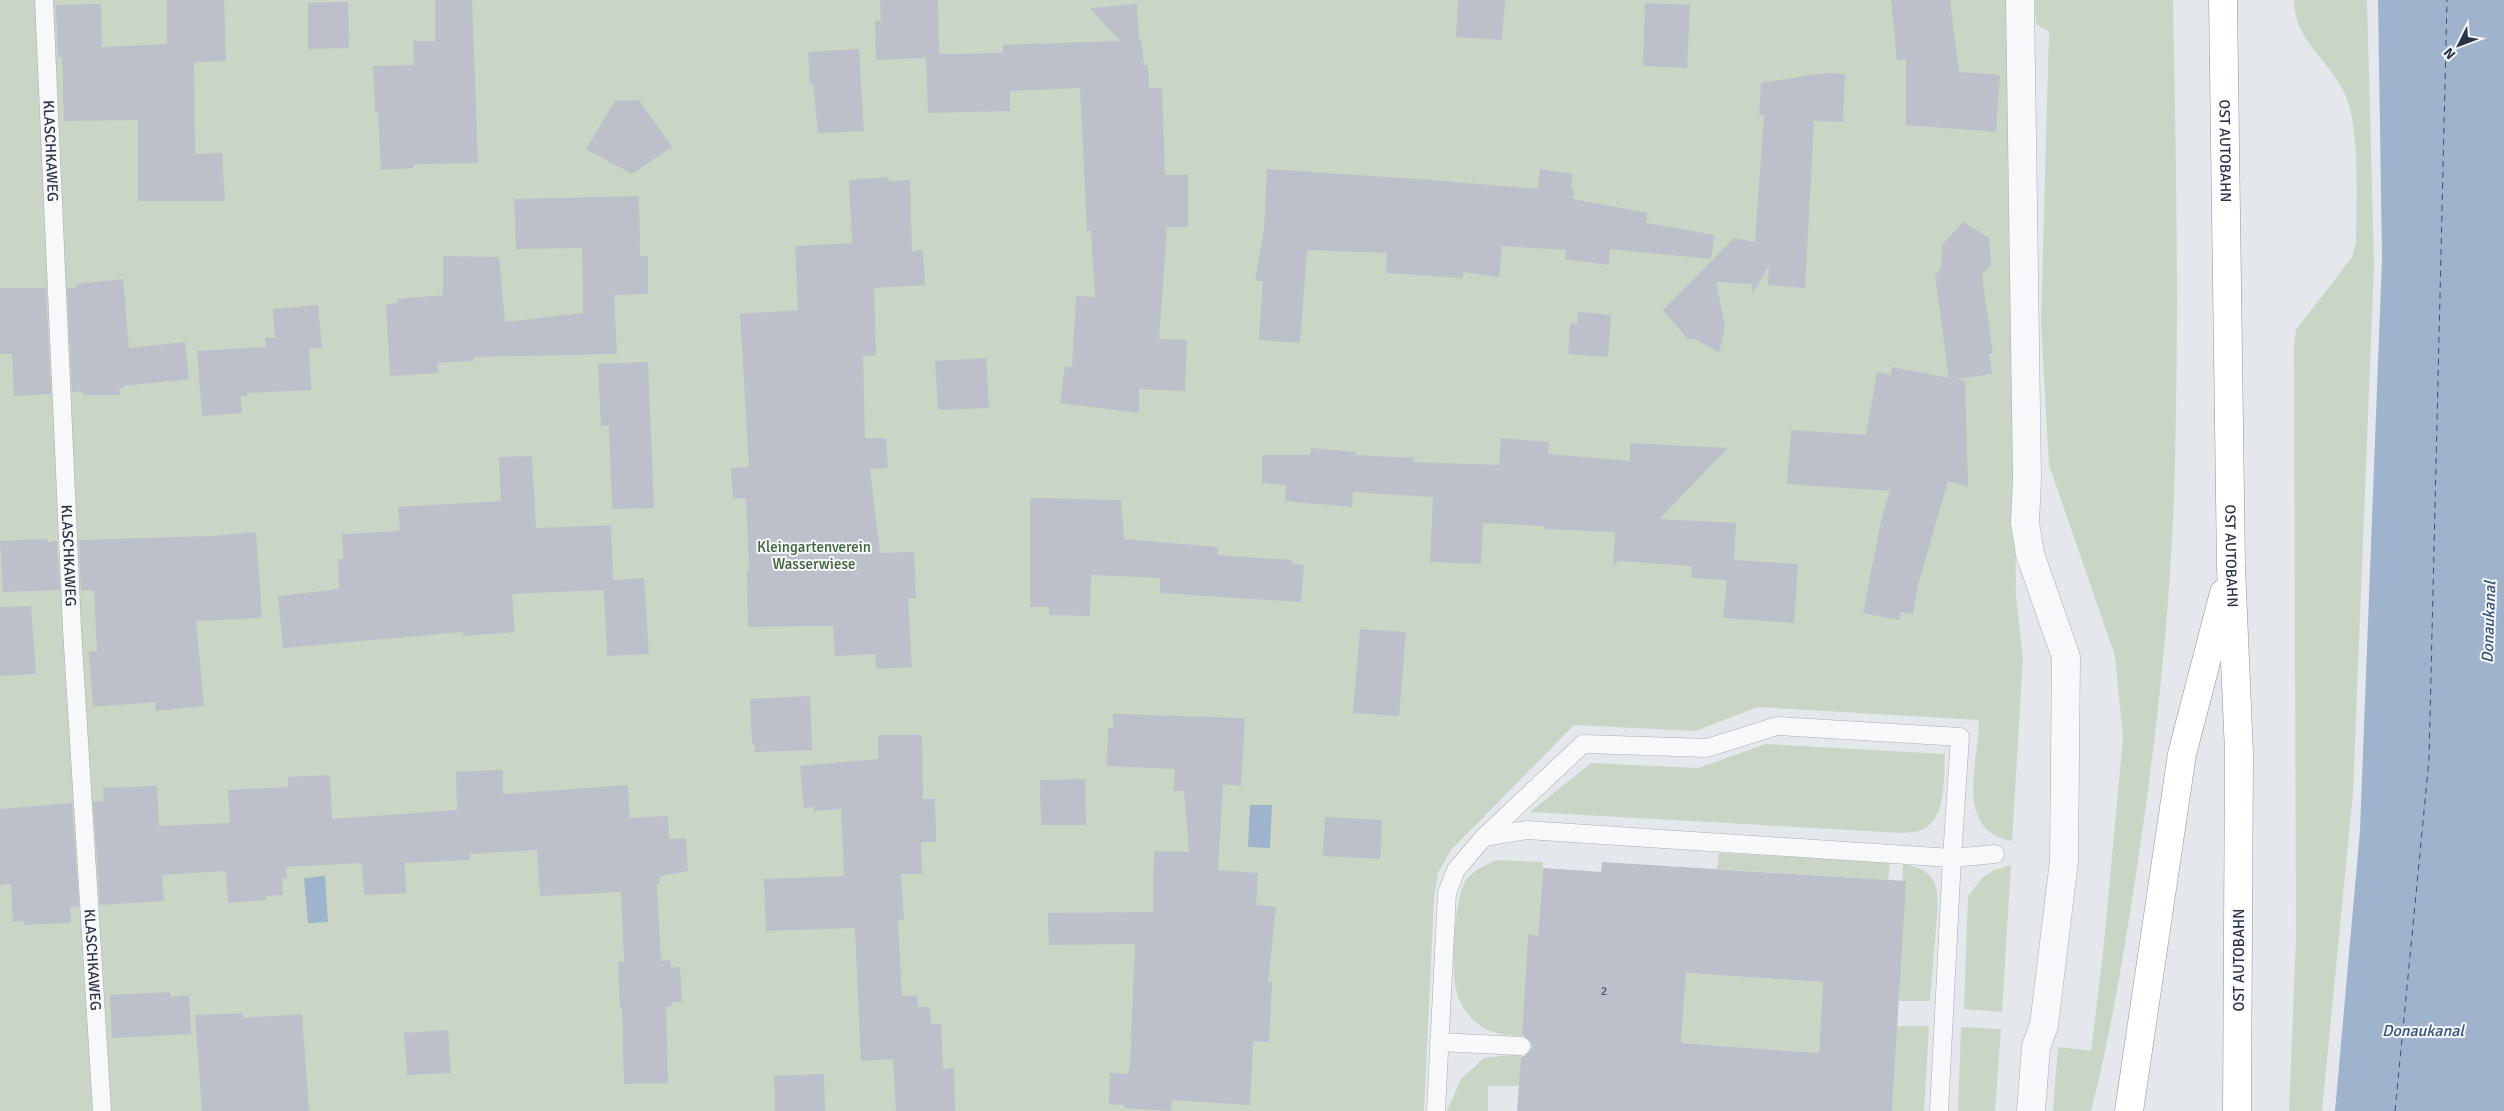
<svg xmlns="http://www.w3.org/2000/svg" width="2504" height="1111" viewBox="0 0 2504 1111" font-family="Signika,sans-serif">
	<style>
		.green { fill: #c9d6c5 }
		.water { fill: #9fb4cc }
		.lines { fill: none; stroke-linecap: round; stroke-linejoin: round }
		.ferry { stroke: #34527a; stroke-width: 1; stroke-dasharray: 6 5; stroke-linecap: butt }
		.building { fill: #bbc0ca; fill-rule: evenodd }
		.service-casing { stroke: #a9aeb7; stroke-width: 19 }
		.minor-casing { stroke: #a9aeb7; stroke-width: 29 }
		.motorway-casing { stroke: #8b94a3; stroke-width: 29 }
		.service { stroke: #f7f8fa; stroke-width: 18 }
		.minor { stroke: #f7f8fa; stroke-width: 28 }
		.motorway { stroke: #fff; stroke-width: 28 }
		.labels { text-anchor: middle; stroke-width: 4; stroke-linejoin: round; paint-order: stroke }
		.number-label { font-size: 12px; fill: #4f5766 }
		.street-label { font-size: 15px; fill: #2b3445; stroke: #f4f6f9 }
		.park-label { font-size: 15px; fill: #3f6138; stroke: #f4f6f9 }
		.water-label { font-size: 16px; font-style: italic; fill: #34527a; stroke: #f4f6f9 }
	</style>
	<rect width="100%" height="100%" fill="#e4e7ec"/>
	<path class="green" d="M0,0h2009l7,596 7,62 -11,183c-59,-10 -33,-78 -33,-121l-222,-13 -61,24 -122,-6 -123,125 -13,23 -4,26 -10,212h-1424z
		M2035,0h138c3,153 6,307 2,460 -3,139 -18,277 -39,414 -12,79 -25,159 -45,237h-38l5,-64 33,4 12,-98 20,-215 -8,-82 -66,-191 -8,-142 8,-291 -13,-8z
		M2294,0h73l7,264 -21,529 -31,318h-33l7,-171 -2,-594 2,-16 56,-73 4,-14c0,-41 5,-116 -12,-151 -16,-33 -50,-52 -50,-92z
		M1766,744l179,10c-2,24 3,63 -23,76 -5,2 -13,2 -19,3l-373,-21 61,-49 107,5z
		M1719,853l171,9 -2,18 -171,-11z
		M1497,860l46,2 -5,74 -10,-1 -6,102c-14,-2 -33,-3 -44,-13 -9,-7 -18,-19 -21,-31 -7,-22 -3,-94 9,-113 9,-11 19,-15 31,-20z
		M1903,864c26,5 34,13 35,40l-8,97h-31z
		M2011,865l-9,147 -38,-3 4,-113 15,-19 11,-7z
		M1686,973l137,9 -4,71 -138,-10z
		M1897,1026h32l-5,85h-32z
		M1961,1027l40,2 -6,82h-37z
		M1521,1054l-1,15 18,1v16h-50v25h-41l14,-32 23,-21z"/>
	<path class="water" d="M2378,0h126v1111h-169l25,-281 22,-571z
		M1250,805h22l-2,43 -22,-1z
		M325,876l3,46 -20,1 -4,-45z"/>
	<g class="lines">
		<path class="ferry" d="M2395,1111l34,-351 18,-760"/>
	</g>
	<path class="building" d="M167,0h57l2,61 -32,1 1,92 27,-1 3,48h-87v-81l-74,1 -2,-64h-4l-2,-52 45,-1 1,43 65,-3z
		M435,0h37l6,163 -53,1 -12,1v3l-32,2 -3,-58h-3l-2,-46 41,-1 -1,-24h22z
		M880,0h58l1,54 64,-1v-8l117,-4 -30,-33 47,-4 2,36h2l3,25h4l1,23h13l3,87h23v52h-21l-8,112 28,1 -2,51 -46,-2v24l-79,-10 5,-37 7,1 4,-71 19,1 -4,-66h-4l-7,-143 -70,3v20l-82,2 -2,-55 -50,2 -1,-39h6z
		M1458,0h47l-3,40 -46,-3z
		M1891,0h59l9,72 41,3 -4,57 -90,-7v-66l-9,1z
		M348,2l1,46 -41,1v-46z
		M1645,3l45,2 -3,63 -44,-2z
		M859,49l5,82 -46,2 -5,-49 -3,1 -2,-33z
		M1825,73l20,1 -2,48 -29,-1 -9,167 -37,-3 1,-20 -17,30v-11l-36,-2 9,44 -6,27 -24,-14h-7l-25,-29 71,-72 21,4 9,-127h-5l2,-32z
		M639,100l33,47 -40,27 -46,-25 29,-48z
		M1267,169l165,11 106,9 2,-20 33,5 -2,15 3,1 -1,9 74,14 -1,10 69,12 -4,24 -101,-10 -1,16 -44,-6 1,-9 -64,-4 -3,31 -36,-5v6l-77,-5 1,-20 -80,-3 -7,93 -41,-3 4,-59h-8l9,-51z
		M888,177l1,4 21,-1 2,71 11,-1 2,35 -51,3 2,67 -13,1 2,82h21l2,30 -18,1 10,84 34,-1 2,46h-8l4,69 -36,2 -1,-15 -40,2 -2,-30 -85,1 -1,-57h2l-3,-72 -13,1 -2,-31 18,-1 -9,-153 58,-4 -3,-64 57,-3 -3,-63z
		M639,196l1,60h8v38l-34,1 3,59 -143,3v4l-37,2 1,10 -48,3 -4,-72 11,-1v-4l46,-4v-39l56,1 6,65 78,-9 -1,-65 -66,1 -2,-50z
		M1963,222l26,16 2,27 -9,10 11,79h-4l3,20 -36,5 9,2 3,106 -20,-6 -30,104 -5,29 -12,-2 -2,8 -36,-7 18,-92 9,-30 -103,-7 4,-54 75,5 11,-63 14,3 1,-8 57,11 -14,-102 6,-8 1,-23z
		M123,279l6,69 56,-6 4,37 -66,7v2l-4,1 1,6h-37l-1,-4 -10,1 -5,-104h10l-1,-4z
		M0,288h46l5,106 -37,2 -2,-42h-12z
		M318,305l4,43 -13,1 2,41 -64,3v3h-6l1,17 -40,3 -5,-65 69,-4 -1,-9h10l-2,-29z
		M1578,312l33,3 -3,42 -40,-3 2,-31 7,1z
		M986,358l3,50 -51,2 -3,-49z
		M648,362l6,146 -42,1 -3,-83h-8l-3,-62z
		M1501,438l48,4 -1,12 82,7v-18l98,5 -69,71 77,4 -2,37 64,4 -4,59 -71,-5 4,-38 -36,-2 1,-12 -74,-5 -5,6 2,-35 -71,-3v-3l-61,-3 -2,41 -51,-2 3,-65 -80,-5 -1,15 -67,-6 1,-16 -24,-2v-28h48l1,-7 45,4v3l58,3 -1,4 86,3z
		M532,456l4,72 75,-3 2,55 31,-2 5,76 -42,2 -3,-66 -92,4 3,38 -52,4v-4l-180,16 -5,-52 61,-7 -1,-30h5l-1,-25 58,-3 -2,-24 103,-6 -2,-44z
		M1030,498l91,2 3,39 94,8 -1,8 75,5v4l12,1 -3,37 -141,-9v-15l-69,-3 -1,41 -41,-1v-8h-19z
		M256,532l6,86 -66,3 8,85 -48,5 -1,-9 -62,5 -4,-55 8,-1 -3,-61h-13l-2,-50 132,-4z
		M47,539l1,3 9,-1 3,49 -57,2 -3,-51z
		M31,606l5,68 -36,2v-69z
		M1360,629l46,3 -7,84 -46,-3z
		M810,696l2,54 -57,2v-7h-3l-2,-46z
		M1113,714l132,4 -4,68 -18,-2 -5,86 40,3 -2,32 20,2 -8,75h4l-3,60 -16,-1 -3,64 -78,-5 -1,11h-3l-44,-3v-3l-15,-1 1,-31 18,1 2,-8 5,-122 -86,1 -1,-32 105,-1 1,-61 35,1 -5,-61h-11l2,-22 -68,-3 1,-38h5z
		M878,735h44l1,64h12l1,43h-15l1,32h-21l3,46h-6l4,76 15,-1 1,12h12l1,17h10l2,45 11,-1 1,43h-59l-3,-52 -32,2 -6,-133 -89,3 -2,-52 80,-3 -3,-67 -27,2v-4l-10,1 -4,-42 78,-7z
		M503,770v24l125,-9 2,33 38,-2 1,23 17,-1 2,33 -29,5 1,8h-3l4,77 9,-1 1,8 9,-1 2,35h-10v4h-6l2,77 -44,1 -2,-76h-2l-2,-46h6l-3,-70 -81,4 -3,-46 -67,4v6l-65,3 1,30 -42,2 -2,-32 -76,4 1,11 -5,1 1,16 -17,1v4l-38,3 -2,-32 -64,4 2,26 -64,4 -7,-103 11,-1 -1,-13 54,-2 2,40 71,-3 -2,-33 60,-3v-10l42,-2 2,44 125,-9 -1,-38z
		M1085,779l1,46h-45l-1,-45z
		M72,803l7,103 -9,1 1,16 -47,2v-4l-11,1 -2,-38 -11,1v-76z
		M1325,817l57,3 -2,39 -57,-3z
		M1602,862l304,19 -14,230h-375l4,-54 5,-2 6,-8 -2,-6 -8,-6 6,-101 10,2 5,-68 58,4zM1686,973l137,9 -4,71 -138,-10z
		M170,992v5l19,-2 2,39 -79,4 -2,-43z
		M243,1013v5l59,-4 7,97h-107l-7,-96z
		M448,1030l3,43 -44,2 -3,-42z
		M824,1074l1,37h-50l-1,-35z"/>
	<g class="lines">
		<defs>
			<g id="service">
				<path id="s1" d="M44,0l28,629 30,482"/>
				<path d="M1484,837l99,-93 124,4 70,-22 183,11 -8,121 43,-4"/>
				<path d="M1439,1042l82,4"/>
				<path d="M1436,1111l11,-218 9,-23 28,-33 43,-7 425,28 -13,253"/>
			</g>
			<path id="minor" d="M2020,0l7,479 -2,44 5,31 36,103 -2,204 -20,164 -8,22 -5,64"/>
			<g id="motorway">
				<path id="s2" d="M2223,0l8,567 8,186 -2,358"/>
				<path d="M2129,1111l53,-357 42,-161"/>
			</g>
		</defs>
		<use href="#service" class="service-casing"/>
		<use href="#minor" class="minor-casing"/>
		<use href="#motorway" class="motorway-casing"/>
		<use href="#service" class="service"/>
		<use href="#minor" class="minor"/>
		<use href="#motorway" class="motorway"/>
	</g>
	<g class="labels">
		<g class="number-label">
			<text x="1604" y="995">2</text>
		</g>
		<g class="street-label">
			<text dy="5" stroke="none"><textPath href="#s1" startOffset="151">KLASCHKAWEG</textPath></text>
			<text dy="5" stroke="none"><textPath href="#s2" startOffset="151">OST AUTOBAHN</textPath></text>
			<text dy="5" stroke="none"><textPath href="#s1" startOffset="556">KLASCHKAWEG</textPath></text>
			<text dy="5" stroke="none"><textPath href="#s2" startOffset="556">OST AUTOBAHN</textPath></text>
			<text dy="5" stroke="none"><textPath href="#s1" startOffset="961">KLASCHKAWEG</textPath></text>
			<text transform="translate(2239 960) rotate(-90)" y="5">OST AUTOBAHN</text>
		</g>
		<g class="park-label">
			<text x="814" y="552">Kleingartenverein<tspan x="814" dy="17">Wasserwiese</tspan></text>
		</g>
		<g class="water-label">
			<text transform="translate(2488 622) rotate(-88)" y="6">Donaukanal</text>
			<text x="2423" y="1036">Donaukanal</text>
		</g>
	</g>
	<g transform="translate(2459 45) rotate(228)" stroke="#f4f6f9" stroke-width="4" paint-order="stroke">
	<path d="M0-4L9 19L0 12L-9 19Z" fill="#2b3445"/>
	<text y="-8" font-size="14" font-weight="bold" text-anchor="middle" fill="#2b3445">N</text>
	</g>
</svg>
